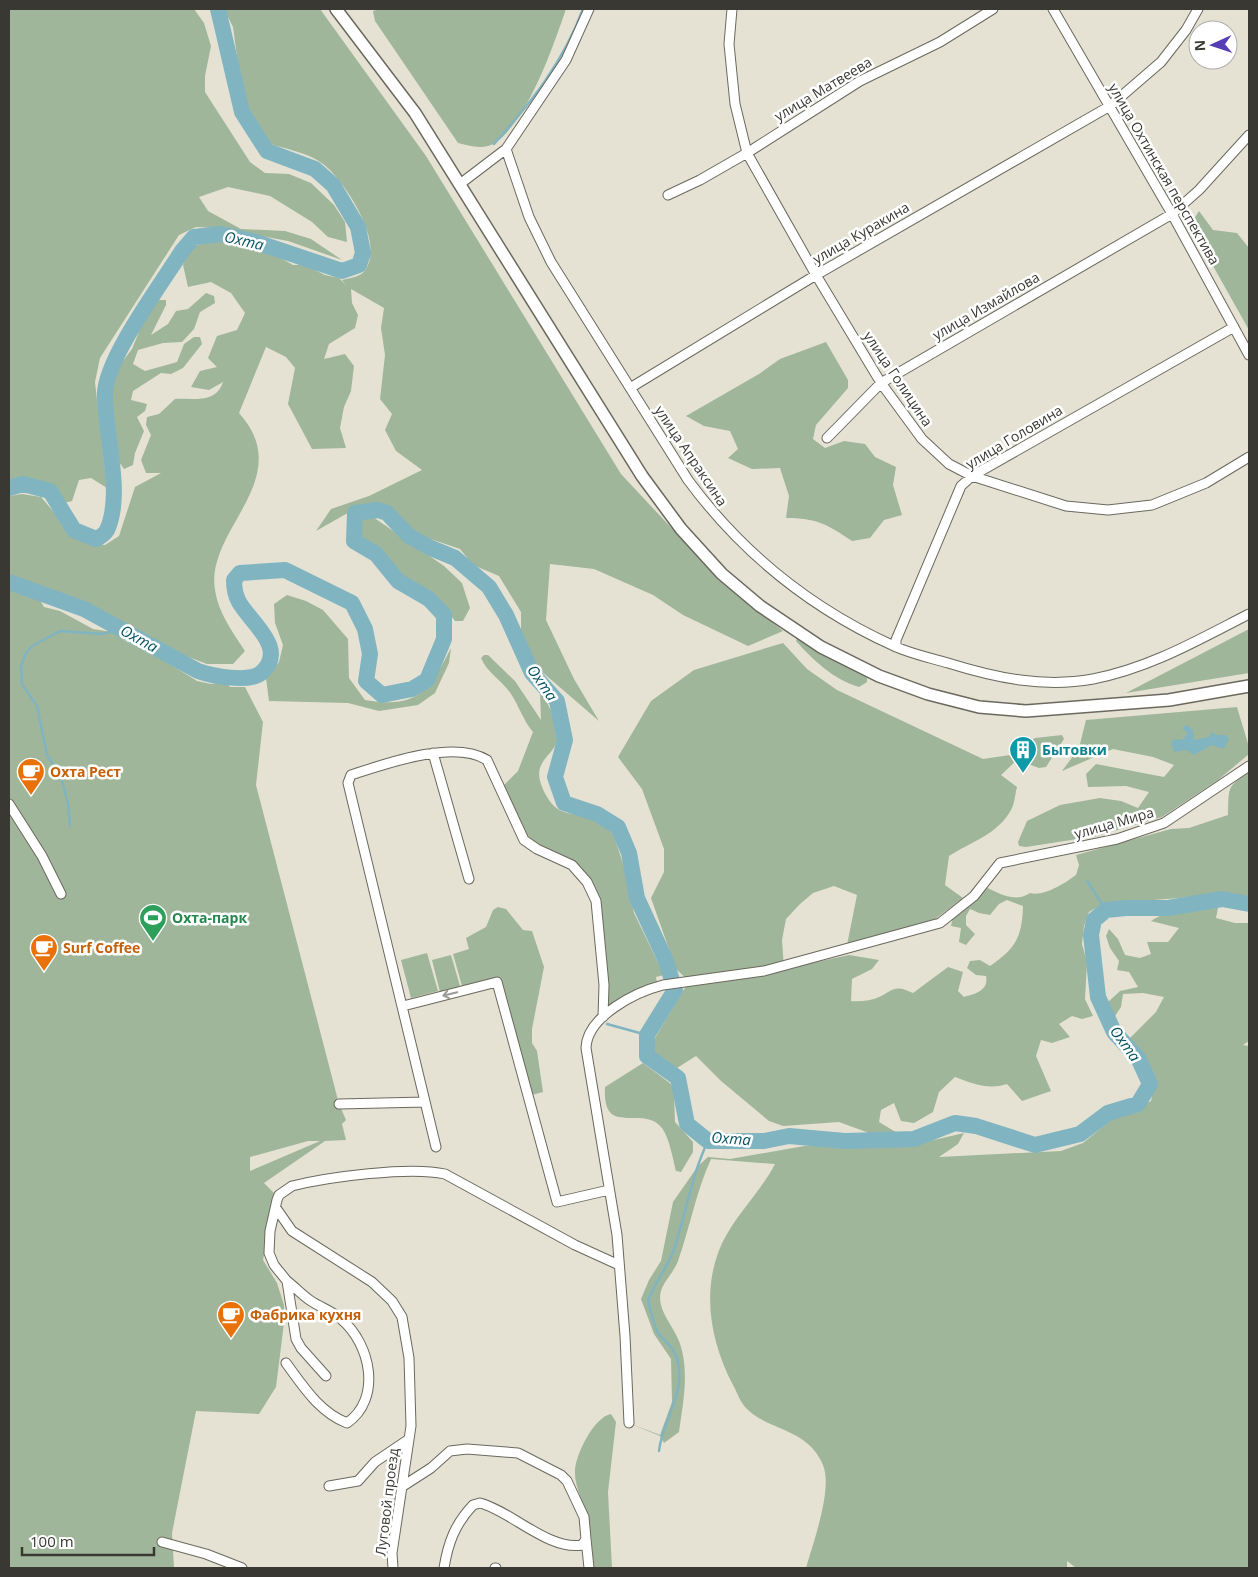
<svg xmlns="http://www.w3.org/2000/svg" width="1258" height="1577" viewBox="0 0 1258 1577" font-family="'Open Sans',sans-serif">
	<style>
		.green { fill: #a0b69a; fill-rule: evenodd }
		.water { fill: #81b4c1 }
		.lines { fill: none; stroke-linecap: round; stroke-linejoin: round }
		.stream { stroke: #81b4c1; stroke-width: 2.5 }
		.river { stroke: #81b4c1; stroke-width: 16 }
		.minor-casing { stroke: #6b685d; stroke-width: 11 }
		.tertiary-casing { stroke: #6b685d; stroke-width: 14 }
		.minor { stroke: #fff; stroke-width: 9 }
		.tertiary { stroke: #fff; stroke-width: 11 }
		.oneway { stroke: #9c9c99 }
		.labels { text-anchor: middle; stroke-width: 5; stroke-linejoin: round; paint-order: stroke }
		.street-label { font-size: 14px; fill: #393833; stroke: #fff }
		.culture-label { font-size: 14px; font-weight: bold; fill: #0d838f; stroke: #fff; text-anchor: start }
		.food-label { font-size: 14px; font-weight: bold; fill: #c56008; stroke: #fff; text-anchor: start }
		.leisure-label { font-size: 14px; font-weight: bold; fill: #27864d; stroke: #fff; text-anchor: start }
		.water-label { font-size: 15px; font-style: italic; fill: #02515f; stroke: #fff }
	</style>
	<rect width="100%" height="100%" fill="#e5e2d4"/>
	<path class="green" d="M9,9h185l10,14 7,23 -6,30v16l45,70 15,11 24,1 22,9 23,22 11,17 2,20 -19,-5 -16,-15 -42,-26 -42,-9 -29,10 9,14 33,18 44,2 26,8 31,21 -54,-19 -72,-13 -20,-1 -17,8 -79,123 -5,24 12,106 -16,-10 -12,2 -7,21 -8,2 -12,-18 -26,-7 -17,3z
		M224,9h96l106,147 195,318 99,106 63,51 -35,15 -65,-31 -30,-20 -59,-26 -44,-5 -4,56 28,59 25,42 -58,-50 -20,-28v-31l-22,-36 -26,-11 -13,-16 -50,-17 -22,-23 -35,1 -37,21 15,-22 38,-13 53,-26 -26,-19 -11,-21 7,-16 -12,-15 5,-44 -4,-27 3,-20 -33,-19 1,14 6,12 -3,13 -26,16 -5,15 21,-5 9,12 -3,25 -7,16 -4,21 6,20 -34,1 -24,-45 7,-36 -9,-11 -20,-10 -27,66c59,66 -34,116 -24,177 3,22 18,43 30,61l-12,13h-26l-29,-11 -54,-26 -33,-22 -82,-30v-79l13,-2 19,3 34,40 9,5 21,3 14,-9 16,-49 26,-14h-15l-5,-13 10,-25 -5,-10 1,-8 12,-3 16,-15c18,-1 41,5 48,-17l-14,8 -18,-3 9,-16 17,-4 -9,-9 9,-22 20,-6 8,-17 -14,-20 -20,-11 -23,5 -5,-22 6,-15 17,-10 22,-1 47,16 18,10h12l20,10 14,3 7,7 -4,-5c8,-2 20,-3 24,-11 17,-28 -17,-79 -36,-99 -15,-16 -40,-20 -60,-26l-23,-37 -7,-28 -7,-52z
		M380,9h186c-13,38 -38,111 -71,134 -11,7 -26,3 -37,0l-83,-122 -2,-10z
		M1199,211l14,19 24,3 12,15v82l-59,-105z
		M206,293l8,3 1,7 -15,9 -6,17 -12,13 -19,1 -25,7 -5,14 12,7 32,-9 7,-18 10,-7h6l2,7 -19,24 -12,6 -10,-1 -28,18 -2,9 16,4 -2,7 -8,6 7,14 -9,22 -2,12 -9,4 -9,-13 -4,-57 1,-16 4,-13 16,-21 13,-32 12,-17h9v5l-15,30 17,-11 8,-13 12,-2z
		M826,342l22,38v8l-32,37 -3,14 12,9 19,-7 21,3 10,13 21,10 -3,18 9,30 -18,5 -14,18 -18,3c-25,-17 -36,-23 -66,-23l3,-22 -9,-28 -28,1 -24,-11 10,-9 -8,-18 -26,-5 -18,-10 73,-42 21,-15z
		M366,516l7,1 71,49 18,17 8,25 -7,13h-8l-15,-19 -37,-26 -26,-29 -16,-11 -4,-9v-9z
		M9,590l29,7 6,10 16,4 33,18 19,3 15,10 17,6 53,33 14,3 15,-2 4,5h15l18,35 -7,63 83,319 7,16 -4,4 4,16 -21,1 -61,42 12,12 -13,65 14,23 7,22v18l-8,64 -17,27 -63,-3 -24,122 2,35h-165zM308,1141h12l-70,30v-14z
		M287,595l19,6 17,9 25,29 1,39 16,22c51,9 64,-8 86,-52l-2,15 -14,30 -17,12 -39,6 -31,-8 -79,-2 -3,-23 13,-16 4,-17 -8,-22 -1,-19z
		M1249,629v44l-123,20z
		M798,637l69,38v7l-8,5c-25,-7 -46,-27 -63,-46z
		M783,643l24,26 30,21 146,69 27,-4 25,-17 27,-3 2,4 -18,28 -7,1 -22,-8 -16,15 16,12c-2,7 -2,16 -6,23 -13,24 -40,32 -62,46l-4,29 18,13 -28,21 -88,26 10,-50 -23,-9 -21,7 -13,11 -14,15 -4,21 2,29 65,-14 30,5 -7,9 -20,10 -1,22c8,1 20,0 28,-4 15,-7 15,-13 34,-4l35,-26 15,5 -5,19 6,6c12,-3 25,-7 22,-21l-10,-1 -9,-7 3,-7 10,-1 10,6c26,-18 32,-29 33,-60l-16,-6 -8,4 -9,11 -11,-2 -9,-4 -4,7v9l9,9 -9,11 -7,-3 2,-14 -10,-2 3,-13 24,-29c18,6 34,21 52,9 14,4 35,-10 46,-18l3,-10 -3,-10 95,-26 18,-1 39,-13c1,-27 -2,-28 21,-43v127l-19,-5 -127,10 -14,8 -5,14 -2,18 5,18 -2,37 8,17 -11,3 -10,-3 -13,8 11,13 -18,6 -11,-3 -5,16 15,35 -29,10 -15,-17c-18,6 -34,0 -52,-7l-16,15 -6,20 -19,11 -13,-2 -7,-18 -13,7 -2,12 20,12 -30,-1 -30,-11 -56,4 -14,-5 -48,-40 -25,-25 -19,12 -24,-13 2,-17 34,-57 -13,-12 -25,-71 13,-26v-23l-22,-60 -24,-32 33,-56 43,-31z
		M484,655h4l27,26 26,39 -1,-28c9,13 21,33 17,50 -3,9 -14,16 -17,26 -4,11 6,30 14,38 9,9 23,7 33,11 10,4 18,10 26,16l13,40 8,40 30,62 -8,2 1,5 -5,1 1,3 -50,31 -7,-116 -24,-36 -48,-25 -23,-52 17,-17 15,-39c-10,-12 -14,-26 -22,-38 -9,-14 -24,-21 -30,-36z
		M1237,707l12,40v7l-31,26 -56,37 -65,19 -71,11 -7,-1 -1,-4 9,-21 33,-16 40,-7 21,3 17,7 11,-16 -23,-6 -38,1 -2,-13 10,-10 68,13 10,-12 -21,-8 -40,-8 -51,22 17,-23 7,-28z
		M498,907l8,2 17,21 9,1 12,36 -12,62v14l5,8 6,41 -15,4 -30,-113 -19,4 -2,-5 -15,4 -9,-32 16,-5 -3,-11 20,-11 7,-17z
		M1218,908l-2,10 19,5h14v118l-6,4 6,1v522h-173l-9,-7v7h-261c7,-25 27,-79 17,-103 -15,-37 -55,-34 -77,-57 -6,-6 -9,-16 -13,-23 -21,-40 -31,-88 -15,-132 12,-33 41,-58 57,-89l-64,-5c-15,33 -21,68 -33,102 -4,11 -14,20 -17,30 -5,18 12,34 18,50 11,29 4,62 0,91l-15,11 -4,-7 -31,-13 31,12 12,-33 -1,-43 -17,-25 -13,-35 8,-19 12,-19 12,-59 25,-36 10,-9 22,2 74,-13 108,-1 52,-12 -6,11 -19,13 122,-6 22,-8 28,-23 40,-19 3,-18 -24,-45 26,-26 8,-15 -21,-4 -20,1 -2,13 -6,9 -4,-4 -3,-10 12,-11 18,-4 -9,-15 -12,-2 2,-9 -9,-13 -4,-12 3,-7 9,10 7,16 15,3 11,-4 -4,-12h21l11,-14 -28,-7c19,-13 44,-12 67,-13z
		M427,953l11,38 -27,7 -10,-38z
		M451,955l9,31 -20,6 -8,-32z
		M643,1063l28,21 3,9 1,29 18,20v10l-12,20 -5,-1c-3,-12 -7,-35 -15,-44 -19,-23 -59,12 -56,-40z
		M611,1414l5,8 -8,70 4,76h-18c-2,-16 -2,-34 -6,-50 -4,-16 -14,-31 -13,-48 1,-16 19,-53 36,-56z"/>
	<path class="water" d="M1187,725l6,5 1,10 15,-3 3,-5 4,3h10l3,4 -5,10 -12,-4 -18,10 -8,-5 -12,2 -3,-9 2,-3 11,-1 3,-6 -5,-5z"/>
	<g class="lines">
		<path class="stream" d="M494,144c37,-41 70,-83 89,-135
			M70,826l-2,-22 -7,-27 -14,-22 -10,-49 -15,-22 -1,-18 5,-13 6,-7 28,-15 42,3 18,-5
			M1087,881l19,29
			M607,1024l40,11
			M659,1451c3,-31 31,-64 16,-97 -3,-8 -12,-14 -17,-21 -3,-5 -9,-27 -10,-33 7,-17 18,-31 25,-48 13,-37 18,-76 35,-111"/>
		<path class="river" d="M9,488l14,-4 27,7 24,39 22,9c4,-2 9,-5 11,-9 17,-36 -3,-98 -2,-137 1,-35 57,-110 77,-142l12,-14 27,-3 35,8 86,29 17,-6 4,-12 -5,-26 -25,-42 -18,-16 -48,-18 -25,-39 -24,-103
			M9,582l75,27 114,62c14,5 51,12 63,2 28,-24 -11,-51 -22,-71 -4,-7 -5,-14 -5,-22l6,-7 45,-3 67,33 13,26 5,25 -4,27 16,14 30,-6 15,-9 17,-41v-24l-15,-16 -31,-18 -22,-27 -22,-13 1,-28 23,-3 9,3 22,23 22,12 24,10 34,29 17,28 26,58 25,28 8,39 -10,37 9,26 33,11 21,13 11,26 8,45 29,63 9,29 -28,45v21l31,22 9,46 21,17h56l25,-5 56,5 69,-2 41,-16 21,3 59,19 45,-11 28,-21 30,-9 12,-20 -12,-26 -24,-26 -16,-35 -7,-62 3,-15 12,-10 20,-2h42l54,-9 27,5"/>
		<defs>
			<path id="minor" d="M732,9l-3,35 6,60 12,49 69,122 65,108 41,56 27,25 23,12 94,30 42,4 44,-5 54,-22 43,-26
				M1053,9l119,205 77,141
				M506,149l23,68 22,45 137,218c54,73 124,129 206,166 17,8 37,12 54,17 48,15 96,25 145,16 57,-11 105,-39 156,-65
				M460,184l46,-35 60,-89 23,-51
				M668,195l32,-15 47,-27 113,-72 80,-39 53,-33
				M630,388l186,-113 294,-169 51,-44 25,-32 12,-21
				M827,438l54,-55 291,-169 27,-24 50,-55
				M896,647v-7l65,-154 11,-10 262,-149
				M433,753l36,126
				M9,804l33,52 19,38
				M403,1006l94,-24 60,220 52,-12
				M339,1104l86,-2
				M436,1147l-88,-364 3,-8c34,-11 103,-36 136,-15l37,80 13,9 35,16 15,17 9,19 8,84 -1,32
				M276,1208l16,23 80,51 20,19 10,16 7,41 2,68 -19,127 1,15
				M286,1363c17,23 33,49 61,60 35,-24 24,-79 -6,-104 -9,-8 -21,-12 -30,-18 -9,-6 -16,-14 -24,-20
				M326,1376l-25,-28 -5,-9 -9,-58 -13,-16 -5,-12 1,-22 7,-31 2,-5 13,-9c36,-9 118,-20 153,-12l130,71 44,20
				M629,1423l-4,-87 -8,-101 -31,-187c1,-32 50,-56 77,-63l101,-14 176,-48 34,-27 26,-33 117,-24 47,-16 85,-57
				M329,1486l29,-5 17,-19 34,-23
				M403,1486l28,-18 19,-17 17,-2 51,4 43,22 6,6 17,36 2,22 -4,6c-33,6 -71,-34 -102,-42l-7,2c-18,19 -25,38 -29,63
				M586,1539l3,29
				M162,1542l44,12 36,14
				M495,1568h1"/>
			<path id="tertiary" d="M336,9l79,104 227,363 39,53 41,45 38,32 61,41 58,29 49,18 51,13 47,4 143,-11 80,-14"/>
		</defs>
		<use href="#minor" class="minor-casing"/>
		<use href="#tertiary" class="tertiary-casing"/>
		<use href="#minor" class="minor"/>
		<use href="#tertiary" class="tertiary"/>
	</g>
	<defs><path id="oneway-shaft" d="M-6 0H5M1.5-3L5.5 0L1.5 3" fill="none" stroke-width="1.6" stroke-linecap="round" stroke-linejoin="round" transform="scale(1.25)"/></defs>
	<use class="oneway" href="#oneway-shaft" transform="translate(450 994) rotate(166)"/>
	<defs>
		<symbol id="building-pin" viewBox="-11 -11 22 30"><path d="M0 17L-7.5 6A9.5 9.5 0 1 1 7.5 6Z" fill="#0f9aa8" stroke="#fff"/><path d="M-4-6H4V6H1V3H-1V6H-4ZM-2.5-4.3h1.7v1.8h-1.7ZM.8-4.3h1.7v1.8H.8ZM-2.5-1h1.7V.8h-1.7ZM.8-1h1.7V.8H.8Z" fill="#fff"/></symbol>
		<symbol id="cafe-pin" viewBox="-11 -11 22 30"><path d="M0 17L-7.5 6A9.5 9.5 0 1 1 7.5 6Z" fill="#e8710a" stroke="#fff"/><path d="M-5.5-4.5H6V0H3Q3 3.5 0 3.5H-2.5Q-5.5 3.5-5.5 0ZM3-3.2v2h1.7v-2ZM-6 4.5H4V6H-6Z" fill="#fff"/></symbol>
		<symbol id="stadium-pin" viewBox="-11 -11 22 30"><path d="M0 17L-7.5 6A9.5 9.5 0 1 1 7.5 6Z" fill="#2e9e5b" stroke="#fff"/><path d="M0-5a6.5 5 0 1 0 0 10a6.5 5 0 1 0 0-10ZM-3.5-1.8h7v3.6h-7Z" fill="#fff"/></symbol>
	</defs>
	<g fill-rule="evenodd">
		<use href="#building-pin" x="1007" y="734" width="32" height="43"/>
		<use href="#cafe-pin" x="15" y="756" width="32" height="43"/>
		<use href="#stadium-pin" x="137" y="902" width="32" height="43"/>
		<use href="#cafe-pin" x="28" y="932" width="32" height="43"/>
		<use href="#cafe-pin" x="215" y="1299" width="32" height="43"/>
	</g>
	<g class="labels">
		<g class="street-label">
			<text transform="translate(823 89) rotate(-31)" y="5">улица Матвеева</text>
			<text transform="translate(1164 174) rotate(60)" y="5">улица Охтинская перспектива</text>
			<text transform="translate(861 233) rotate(-30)" y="5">улица Куракина</text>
			<text transform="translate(986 306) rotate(-30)" y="5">улица Измайлова</text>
			<text transform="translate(898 379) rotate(56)" y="5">улица Голицина</text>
			<text transform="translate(1014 437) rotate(-31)" y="5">улица Головина</text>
			<text transform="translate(691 456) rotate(56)" y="5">улица Апраксина</text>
			<text transform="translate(1114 823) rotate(-16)" y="5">улица Мира</text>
			<text transform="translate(387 1502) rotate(-83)" y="5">Луговой проезд</text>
		</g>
		<g class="culture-label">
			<text x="1042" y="755">Бытовки</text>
		</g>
		<g class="food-label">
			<text x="50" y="777">Охта Рест</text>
			<text x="63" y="953">Surf Coffee</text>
			<text x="250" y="1320">Фабрика кухня</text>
		</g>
		<g class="leisure-label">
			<text x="172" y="923">Охта-парк</text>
		</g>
		<g class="water-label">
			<text transform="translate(244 241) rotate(13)" y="5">Охта</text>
			<text transform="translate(139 639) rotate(29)" y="5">Охта</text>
			<text transform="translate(542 683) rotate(55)" y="5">Охта</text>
			<text transform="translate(1125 1044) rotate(54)" y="5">Охта</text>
			<text transform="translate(731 1139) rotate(4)" y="5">Охта</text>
		</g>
	</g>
	<rect width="1258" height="1577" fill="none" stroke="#393833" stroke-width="20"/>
	<g transform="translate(1213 45) rotate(267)"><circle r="24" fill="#ffffff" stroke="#b0afad"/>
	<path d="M0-4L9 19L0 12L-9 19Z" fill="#543db5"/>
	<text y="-8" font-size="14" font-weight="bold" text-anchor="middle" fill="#393833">N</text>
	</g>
	<path d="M22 1547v8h132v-8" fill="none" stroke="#393833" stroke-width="2.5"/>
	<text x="30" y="1547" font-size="15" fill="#393833" stroke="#ffffff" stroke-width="4" paint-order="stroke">100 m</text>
</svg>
